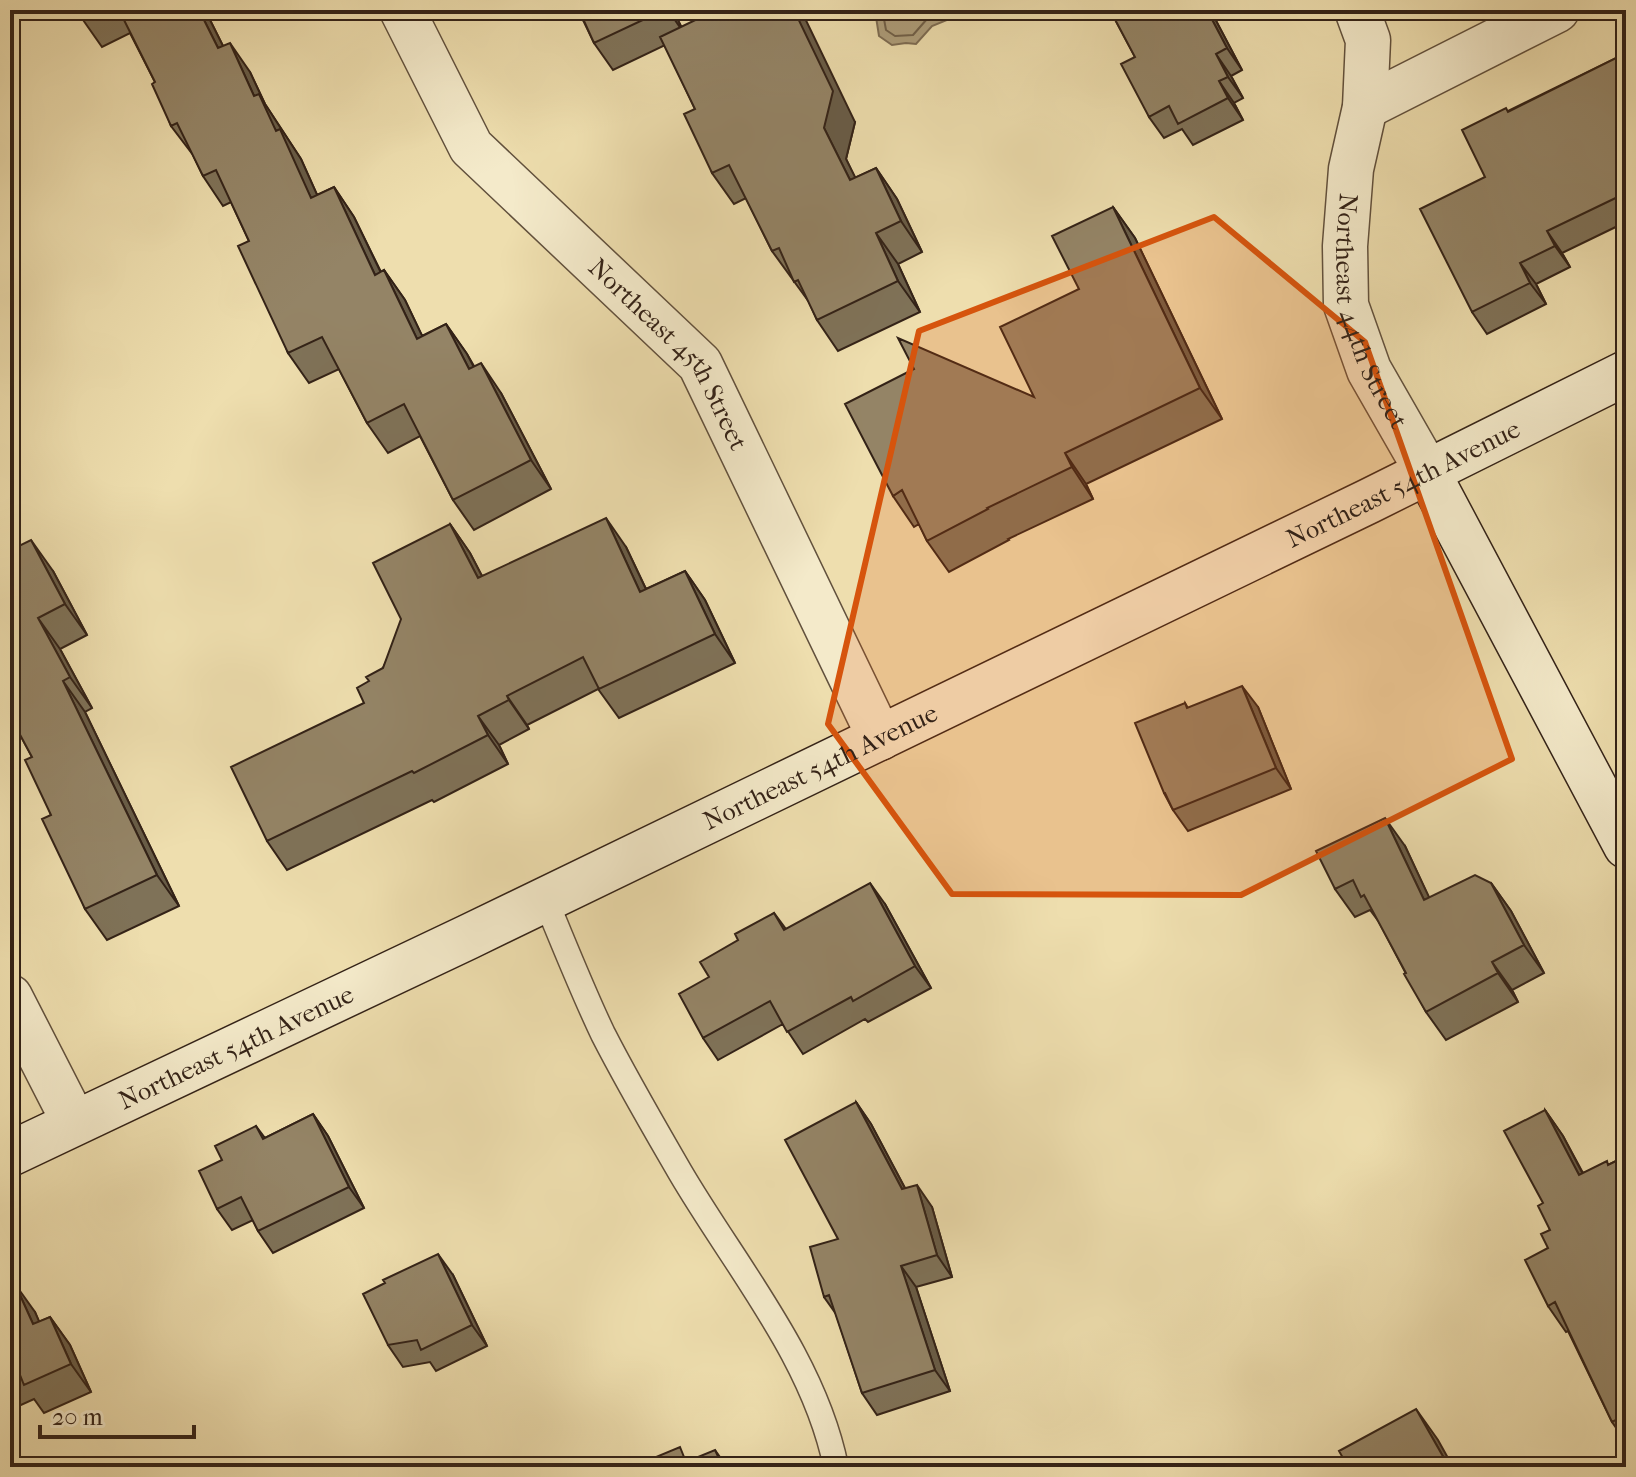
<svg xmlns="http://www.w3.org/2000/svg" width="1636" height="1477" viewBox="0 0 1636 1477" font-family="'IM FELL French Canon',serif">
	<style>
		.water { fill: #ae9e7b; stroke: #7d6c53; stroke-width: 2 }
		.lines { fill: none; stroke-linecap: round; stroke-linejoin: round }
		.shore { stroke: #706049; stroke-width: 2 }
		.lane-casing { stroke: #62513d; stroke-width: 27 }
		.street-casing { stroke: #62513d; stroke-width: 47 }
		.secondary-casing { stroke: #332217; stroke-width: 47 }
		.lane { stroke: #f4eaca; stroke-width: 24 }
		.street { stroke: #f4eaca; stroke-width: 44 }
		.secondary { stroke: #f4eaca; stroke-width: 44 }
		.wall { fill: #7f7258; stroke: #332217; stroke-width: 2 }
		.shaded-wall { fill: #685c47; stroke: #332217; stroke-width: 2 }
		.building { fill: #948466; stroke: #332217; stroke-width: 2 }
		.marked { fill: #d6540d; fill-opacity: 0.2; stroke: #d6540d; stroke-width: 6; stroke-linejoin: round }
		.labels { text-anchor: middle; stroke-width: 8; stroke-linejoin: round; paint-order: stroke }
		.street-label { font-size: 26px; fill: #332217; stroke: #f4eaca }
	</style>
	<rect width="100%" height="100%" fill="#eedeae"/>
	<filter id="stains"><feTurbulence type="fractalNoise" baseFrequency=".0025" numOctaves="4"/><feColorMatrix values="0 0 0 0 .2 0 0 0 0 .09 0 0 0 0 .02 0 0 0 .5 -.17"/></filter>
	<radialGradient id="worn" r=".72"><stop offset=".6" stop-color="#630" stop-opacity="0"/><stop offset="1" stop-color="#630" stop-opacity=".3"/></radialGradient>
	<path class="water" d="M879,10h88l-9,3 -6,5 -20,8 -16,18 -10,-1 -14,2 -13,-9 -3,-19z"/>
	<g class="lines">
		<path class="shore" d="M886,10l-2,9 2,11 9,6 18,-1 14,-16 22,-9"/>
		<defs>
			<path id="lane" d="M545,899c19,45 37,91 58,135 24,47 51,93 77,138 55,94 134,186 156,295"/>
			<g id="street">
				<path id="s1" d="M402,10l69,137 229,217 180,374"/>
				<path id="s2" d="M1357,10l11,30 -3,67 -14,62 -6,77 1,59 23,65 59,103"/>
				<path d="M1365,107l192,-97"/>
				<path d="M10,997l64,125"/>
			</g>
			<g id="secondary">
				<path d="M1428,473l198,373"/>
				<path id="s3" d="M10,1154l458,-217 901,-436 257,-128"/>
			</g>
		</defs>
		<use href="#lane" class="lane-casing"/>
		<use href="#street" class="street-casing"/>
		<use href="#secondary" class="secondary-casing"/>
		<use href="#lane" class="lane"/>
		<use href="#street" class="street"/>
		<use href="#secondary" class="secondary"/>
	</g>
	<path class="wall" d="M77,10h128l18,36 27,26 15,32 36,55 16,36 17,-8 20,30 27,55 3,-2 21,30 17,36 24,-12 21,30 7,12 27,27 50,96 -77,41 -21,-30 -33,-64 -32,17 -21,-30 -28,-54 -30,14 -21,-30 -39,-112 -18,-39 -8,4 -20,-30 -10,-21 -22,-29 -16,-44 -25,-49 -28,14 -21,-30z
		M576,10h97l8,17 174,95 -9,37 9,19 21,-10 21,31 25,53 -24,12 22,48 -82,39 -21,-31 -8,-18 -37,-51 -26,-53 -12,6 -22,-31 -17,-64 -30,-64 -52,25 -19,-27 -10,-21z
		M1110,10h114l-11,5 29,55 -11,6 12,22 -9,5 9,17 -50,25 -11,-16 -18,9 -15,-21 -14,-60z
		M1626,53v169l-64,31 8,14 -34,17 10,20 -59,30 -15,-22 13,-135 23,-66z
		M1113,207l22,31 87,181 -136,65 7,15 -85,40 1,1 -60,32 -22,-31 -8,-17 -5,3 -21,-31 141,-99z
		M450,524l20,29 12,23 144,-29 20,42 39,-18 20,29 30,63 -116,55 -21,-29 -71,36 2,4 -30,16 9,19 -74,38 -2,-2 -145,70 -20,-29 97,-138 5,-22 14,-13z
		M10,528l9,18 34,25 34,64 -27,14 32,59 -7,4 94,194 -72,34 -22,-31 -34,-94 -19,-58 -22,-41z
		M1185,703l3,5 70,-1 33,82 -103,42 -15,-21 -9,-17z
		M1405,846l24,52 62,-15 20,28 33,62 -32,17 6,12 -72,38 -20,-28 -47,-90 -9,-12 -15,7 -20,-28z
		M885,904l46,84 -63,34 -3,-3 -62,35 -20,-30 -65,36 -15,-22 6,-61 29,-37 36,-27 12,16z
		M856,1102l15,22 34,64 27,19 20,70 -36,10 34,104 -73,24 -15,-22 -26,-79 -12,-17 14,-58z
		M1545,1110l18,26 20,37 27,-9 16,-8v286l-14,-20 -44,-91 -2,1 -18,-26 2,-76 -7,-27z
		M313,1114l15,22 36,72 -91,45 -15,-22 -5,-11 -21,10 -15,-21 5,-49 34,-34 9,12z
		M453,1275l34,71 -51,25 -6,-9 -27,5 -15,-22z
		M10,1287l25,25 4,10 11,-5 20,28 21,47 -47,21 -10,-14 -24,11z"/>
	<path class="shaded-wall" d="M199,10h6l34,68 -21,-30z
		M668,10h5l13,26z
		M794,10h7l54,112 -9,37 26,52 -22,-31 -26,-52z
		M1207,10h3l3,5 29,55 -15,-22z
		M230,43l20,29 15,32 36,55 31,69 -21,-30 -35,-67 -22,-35z
		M1216,54l15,22 12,22 -15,-21z
		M1219,81l15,22 9,17 -15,-22z
		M876,168l21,31 25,53 -21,-31z
		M334,187l20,30 42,87 -21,-29z
		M1113,207l22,31 87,181 -22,-31z
		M1547,231l15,22 8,14 -15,-21z
		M876,233l22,31 22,48 -22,-31z
		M1520,263l16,21 10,20 -16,-21z
		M384,270l21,30 33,69 -21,-30z
		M446,324l21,30 23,44 -21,-29z
		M481,363l20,30 50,96 -20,-29z
		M1065,453l21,31 7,15 -21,-32z
		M606,518l20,29 35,74 -21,-29z
		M450,524l20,29 28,54 -20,-29z
		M10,528l25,52 -22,-31 -3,-7z
		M31,540l22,31 34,64 -22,-31z
		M685,571l20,29 30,63 -20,-29z
		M38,618l22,31 32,59 -22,-31z
		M63,681l22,31 94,194 -22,-31z
		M1242,686l16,21 33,82 -15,-21z
		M507,696l20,29 2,4 -20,-29z
		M478,716l21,29 9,19 -20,-29z
		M1385,818l20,28 39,83 -20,-29z
		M870,883l15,21 46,84 -16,-22z
		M1491,883l20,28 33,62 -20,-28z
		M1492,962l20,28 6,12 -20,-29z
		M856,1102l15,22 46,87 -15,-22z
		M1545,1110l18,26 34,65 -18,-26z
		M313,1114l15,22 36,72 -15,-21z
		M917,1185l15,22 20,70 -15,-22z
		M438,1254l15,21 34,71 -15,-21z
		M901,1266l15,21 34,104 -15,-21z
		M15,1284l20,28 18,41 -20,-29z
		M50,1317l20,28 21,47 -20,-28z
		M1416,1409l22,31 15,27h-4z
		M715,1450l12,17h-4z"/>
	<path class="building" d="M77,10h18l-14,7z
		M119,10h80l19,38 12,-5 24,53 5,-2 17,37 4,-2 31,69 23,-11 41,88 9,-5 33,69 29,-15 23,45 12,-6 50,97 -78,40 -49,-96 -37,19 -45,-86 -34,16 -50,-107 11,-5 -33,-71 -13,6 -26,-53 -6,3 -19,-42 3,-2z
		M579,10h85l-70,33z
		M716,10h78l39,81 -9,37 26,52 26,-12 25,53 -25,12 22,48 -81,39 -19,-40 -4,2 -15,-34 -7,3 -43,-86 -17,8 -28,-59 11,-5 -35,-72z
		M1110,10h97l20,38 -11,6 12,23 -9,4 9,17 -50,26 -9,-18 -20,11 -28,-53 14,-7z
		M1626,53v140l-79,38 8,15 -35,17 10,20 -58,29 -52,-103 65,-32 -23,-47 44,-22 2,4z
		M1113,207l87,181 -135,65 7,14 -85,41 1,1 -61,32 -25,-51 -9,6 -48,-92 69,-35 -16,-31 136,59 -34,-70 79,-38 -27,-53z
		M606,518l34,74 45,-21 30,63 -116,55 -16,-32 -76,39 2,4 -31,16 10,19 -74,38 -2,-2 -145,70 -36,-74 133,-64 -7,-15 12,-7 -3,-4 17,-9 18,-49 -28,-56 77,-39 28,54z
		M31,540l34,64 -27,14 32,59 -7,4 94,194 -72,34 -43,-90 9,-4 -26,-55 7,-3 -22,-41v-174l3,7z
		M1242,686l34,82 -103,42 -8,-17h-1l-29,-70 50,-20 2,5z
		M1385,818l39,82 51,-25 16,8 33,62 -32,17 6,11 -72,39 -22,-38 2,-1 -42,-78 -3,2 -8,-17 -18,9 -19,-38z
		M870,883l45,83 -62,35 -2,-4 -64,35 -17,-31 -67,37 -24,-44 30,-17 -9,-15 38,-22 -3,-6 39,-21 10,17z
		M856,1102l46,87 15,-4 20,70 -36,11 34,104 -73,23 -33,-98 -5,2 -14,-50 28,-8 -53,-99z
		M1545,1110l34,65 28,-14 1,4 18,-9v259l-14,7 -57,-120 -7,4 -23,-46 23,-12 -7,-14 9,-4 -12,-24 5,-3 -39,-72z
		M313,1114l36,73 -91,44 -17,-34 -24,12 -18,-38 23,-11 -7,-14 41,-20 7,13z
		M438,1254l34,71 -51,25 -4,-10 -29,5 -25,-51 22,-11 -2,-3z
		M15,1284l18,40 17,-7 21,47 -47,21 -6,-15 -8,3v-86z
		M1416,1409l33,58h-101l-9,-16z
		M680,1447l6,15 29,-12 8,17h-77l-2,-5z"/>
	<path class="marked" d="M1214,217l151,125 147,417 -271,136 -289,-1 -124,-170 91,-393z"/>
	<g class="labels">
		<g class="street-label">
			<text dy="9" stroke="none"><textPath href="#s2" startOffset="310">Northeast 44th Street</textPath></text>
			<text dy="9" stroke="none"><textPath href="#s1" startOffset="442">Northeast 45th Street</textPath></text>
			<text dy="9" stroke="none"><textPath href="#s3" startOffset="1546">Northeast 54th Avenue</textPath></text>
			<text dy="9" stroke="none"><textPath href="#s3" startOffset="898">Northeast 54th Avenue</textPath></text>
			<text dy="9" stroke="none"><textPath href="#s3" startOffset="250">Northeast 54th Avenue</textPath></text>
		</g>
	</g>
	<rect width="1636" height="1477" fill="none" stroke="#eedeae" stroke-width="40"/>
	<rect x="12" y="12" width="1612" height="1453" fill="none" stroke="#332217" stroke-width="4"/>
	<rect x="20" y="20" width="1596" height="1437" fill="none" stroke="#332217" stroke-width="2"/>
	<path d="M40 1425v12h154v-12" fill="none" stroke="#332217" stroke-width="4"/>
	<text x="52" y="1425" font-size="24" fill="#332217" stroke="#f4eaca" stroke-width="6" paint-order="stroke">20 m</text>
	<rect width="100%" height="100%" filter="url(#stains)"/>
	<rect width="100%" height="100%" fill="url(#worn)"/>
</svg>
